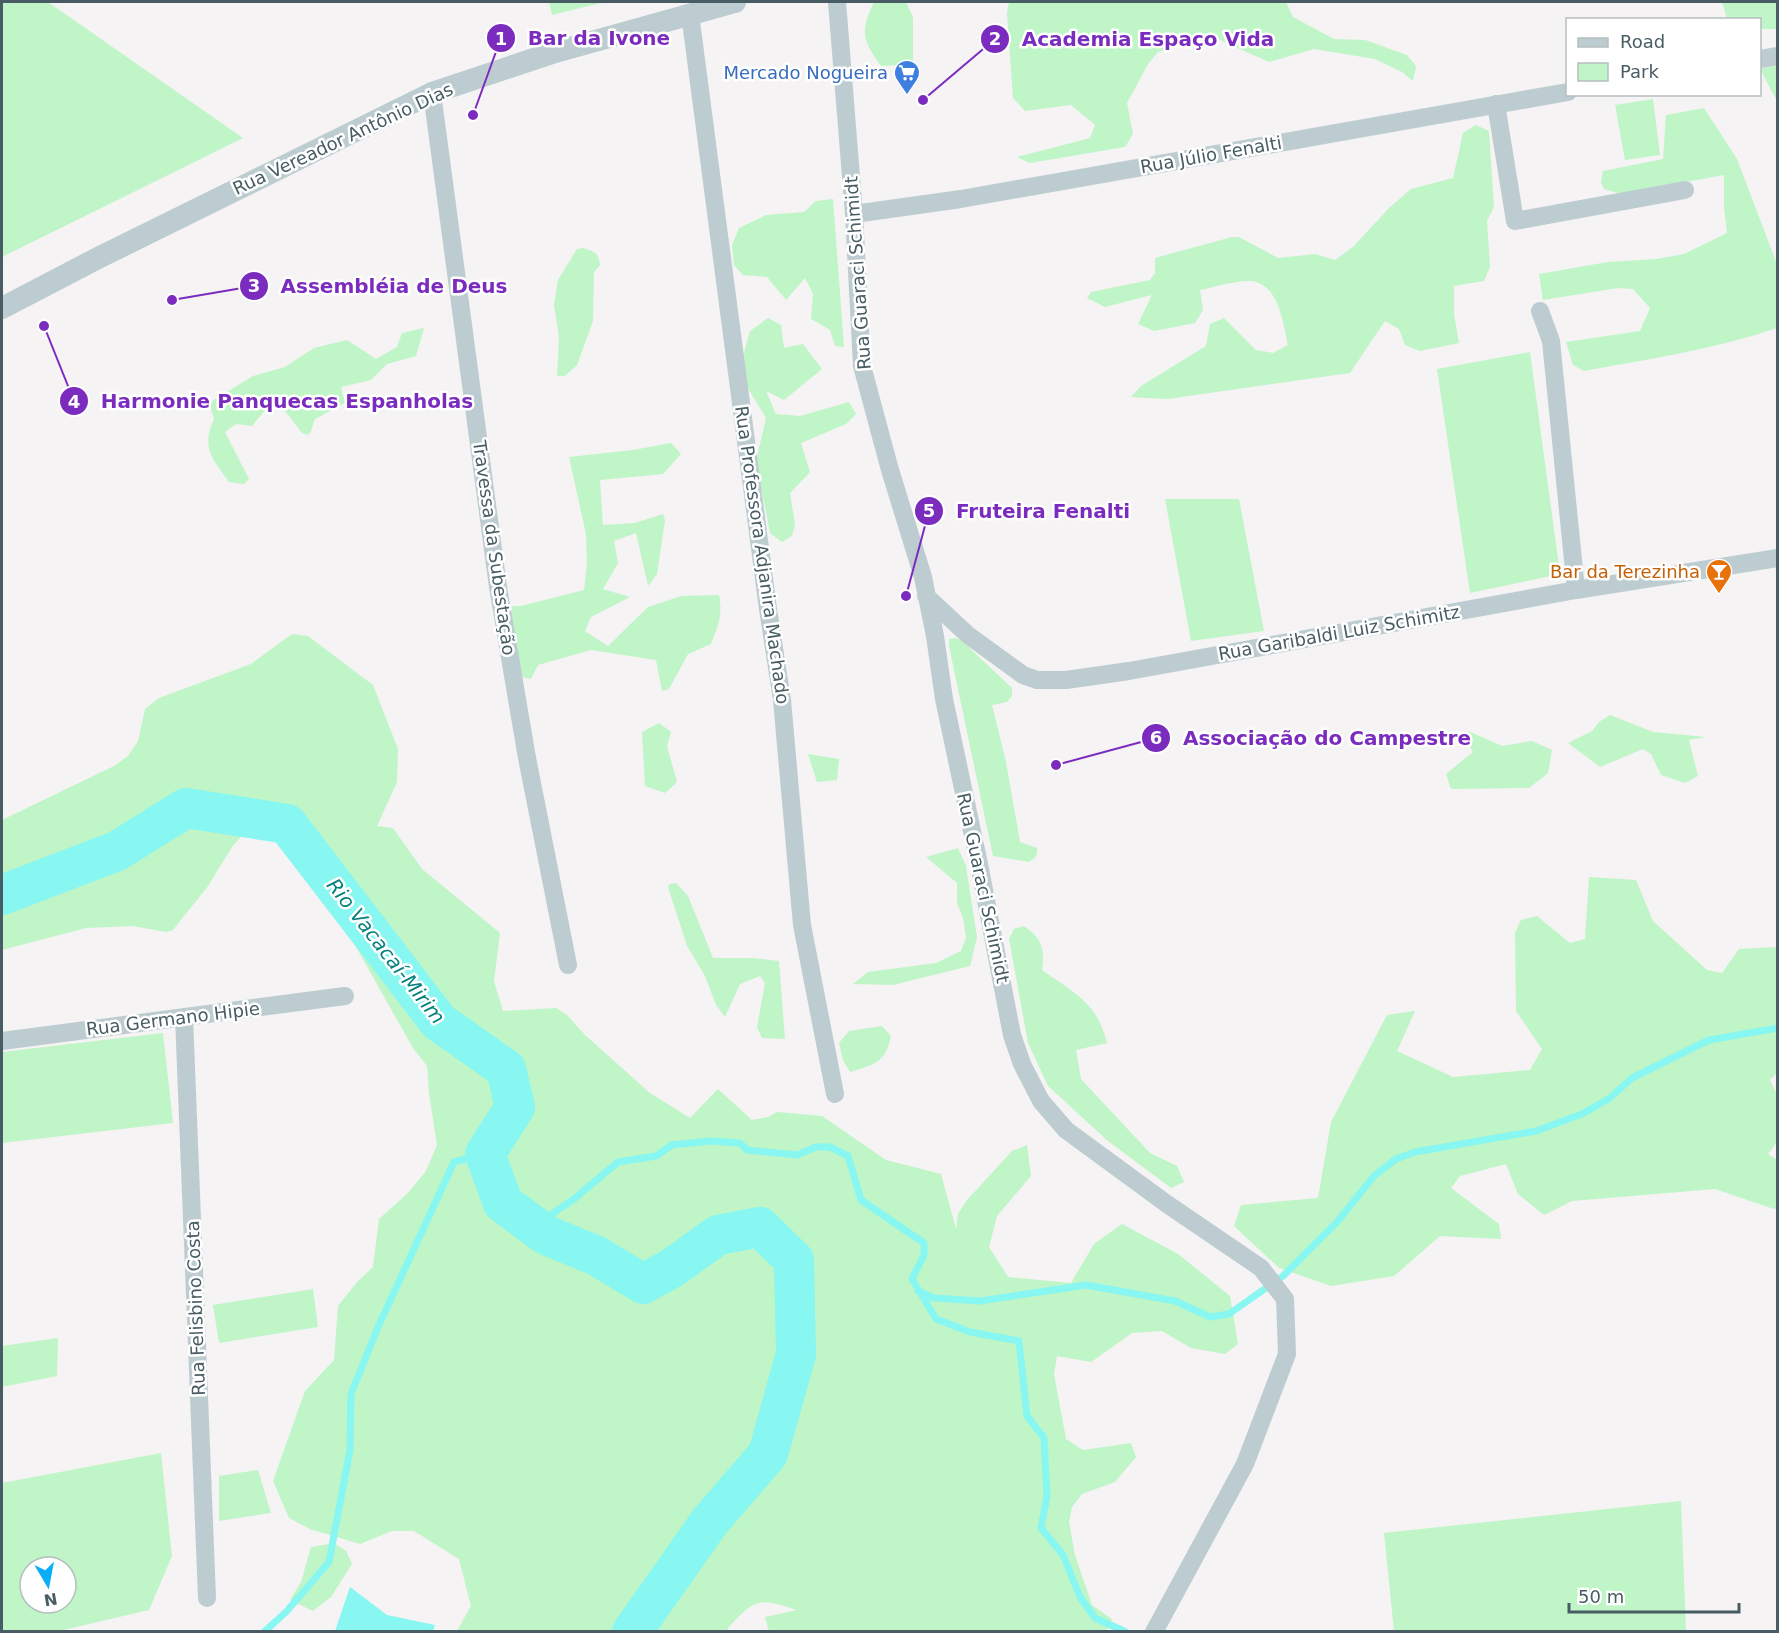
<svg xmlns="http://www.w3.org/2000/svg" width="1779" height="1633" viewBox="0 0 1779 1633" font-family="'DejaVu Sans',sans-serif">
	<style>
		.green { fill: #bff5c7; fill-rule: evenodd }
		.water { fill: #88f6f1 }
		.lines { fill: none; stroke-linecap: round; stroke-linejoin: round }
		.stream { stroke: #88f6f1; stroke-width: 7 }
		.river { stroke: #88f6f1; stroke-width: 40 }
		.minor { stroke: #bdccd0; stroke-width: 18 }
		.tertiary { stroke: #bdccd0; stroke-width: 22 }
		.labels { text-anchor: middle; stroke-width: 5; stroke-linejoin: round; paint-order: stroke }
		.shop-label { font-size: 18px; fill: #366cbe; stroke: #fff; text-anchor: end }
		.street-label { font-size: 18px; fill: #485d63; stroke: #fff }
		.food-label { font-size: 18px; fill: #c56008; stroke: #fff; text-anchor: end }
		.water-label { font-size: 20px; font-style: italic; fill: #06817d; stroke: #fff }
		.leader { fill: none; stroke: #7b2cbf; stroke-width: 2 }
		.callout-dot { fill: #7b2cbf; stroke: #fff; stroke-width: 2 }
		.mark-label { font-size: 18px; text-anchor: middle; font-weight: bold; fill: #fff }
		.callout-label { font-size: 20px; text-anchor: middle; font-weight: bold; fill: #7b2cbf; stroke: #fff; stroke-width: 5; stroke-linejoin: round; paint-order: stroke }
	</style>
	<rect width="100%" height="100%" fill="#f5f3f3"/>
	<path class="green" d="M2,2h46l195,136 -241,119z
		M549,2h56l-53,13z
		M874,2h32l7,15v47l-32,2c-19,-26 -21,-35 -7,-64z
		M1009,2h277l7,15 41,22 31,1 42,15 9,11 -3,15 -11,-9 -27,-13 -61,-10 -45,13 -58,-26 -53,16 -10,12 -21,39 6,31 -8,13 -95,16 -13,-6 73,-19 5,-13 -24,-20 -46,6 -12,-13 -6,-85z
		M1722,2h55v27h-17v-9l-33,-1z
		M1777,65v36l-17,-32z
		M1653,99l7,56 -35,5 -10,-55z
		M1704,108l33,51 40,105v64c-62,21 -128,31 -193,43l-11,-6 -7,-23 74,-11 10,-23 -17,-19 -15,-1 -75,12 -4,-26 69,-12 49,-3 27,-5 43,-21 -3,-26v-32l-103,19 -17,-5 -3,-7 2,-11 60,-12 3,-44z
		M1476,125l13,6 5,76 -7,14 3,46 -6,14 -30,5v28l5,29 -39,8 -15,-6 -6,-16 -14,-8 -35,52 -183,26 -36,-2 10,-11 65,-40 4,-22 14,-6 32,32 17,3 15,-8c-5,-22 -9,-61 -37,-64 -14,-1 -37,6 -51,9l3,20 -8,13 -41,8 -16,-7 14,-29 -47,12 -18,-9 4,-6 59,-12 5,-7v-15l77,-21h7l39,21 37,-4 20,6 18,-13 36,-39 22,-19 42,-11 10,-45z
		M833,199l11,148 -9,-1 -5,-16 -19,-11 2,-25 -8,-16 -19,22 -19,-23 -24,-2 -9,-10 -2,-20 7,-17 27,-13 38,-3 12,-11z
		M583,248c11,3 16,5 17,17l-6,7 -1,49 -16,44 -12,11h-8l2,-39 -5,-32 4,-25 19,-31z
		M768,318l13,7 3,23 19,-4 19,25 -38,31 -18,-9 10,23 24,2 49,-14 7,12 -10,10 -45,19 9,29 -20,21 5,32 -3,11 -10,6 -12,-9 -14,-72 10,-43 -20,-33 -4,-25 8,-29z
		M424,328l-8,28 -29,8 -16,16 -30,7 4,16 -30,16 -4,12 -3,4 -6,-2 -27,-35 -23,28 -16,-2 -11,8 24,47 -5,5 -15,-2c-17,-24 -28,-34 -15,-63l-5,-16 44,-27 32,-9 29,-19 33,-8 29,19 21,-12 5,-14z
		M1530,352l30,222 -90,19 -33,-224z
		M671,443l10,11 -18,20 -63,6 3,45 32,-2 28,-9 2,6 -8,54 -9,12 -12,-53 -22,8 4,22 -15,26 27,8 -39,20 -6,14 23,15 40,-39 33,-11 38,-1c4,20 -1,31 -8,49l-23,10 -19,35 -7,2 -6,-31 -65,-10 -53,15 -7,14 -9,-2 -7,-4 -4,-67h10l63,-16 3,-26 -1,-30 -17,-77 64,-7z
		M1165,499h74l25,132 -73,10z
		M292,634l16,2 65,49 25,64 -1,33 -20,44 16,2 29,41 78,64 -6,48 9,30 53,-3 11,7 18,20 65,58 40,25 28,-29 34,31 16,-3 9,-5 45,4 64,44 55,14 15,55 2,-15 9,-14 45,-49 15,-6 4,31 -34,40 -8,31 19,30 63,6 23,-39 28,-20 56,30 52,42 8,48 -13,10 -34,-6 -29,-17 -30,2 -41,29 -34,-6 -3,18 12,65 17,11 48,-7 5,14 -21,25 -33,12 -10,13 -3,15 6,33 17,50 20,14 -5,12h-338l-4,-14 32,-7c-39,-13 -42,-11 -69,18l-1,3h-270l14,-25 -12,-47 -45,-28h-22l-32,13 -50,-15 -21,-11 -16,-37 32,-90 29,-31 4,-54 20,-25 15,-14 6,-48 29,-26 18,-22 11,-26 -8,-52 -2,-27 -14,-18 -62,-110 -52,-128 -29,-6 -38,43 -24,39 -35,44 -7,2 -33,-6 -47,2 -84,22v-130l112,-54 14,-10 10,-15 7,-32 14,-11 92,-34z
		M956,638l6,3 50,47v8l-5,6 -15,3 14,57 14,80 17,6c1,8 -2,10 -8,14l-36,-6 -44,-210v-7z
		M1610,715l43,17 53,5 -17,3 9,36 -13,7 -24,-8 -10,-21 -8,-5 -43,18 -32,-24 24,-12 7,-9z
		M659,723l12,9 -4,14 10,36 -12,11 -20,-7 -3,-54z
		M1468,731l34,15 30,-5 20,9 -4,23 -19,15 -78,1 -5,-15 27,-22 -8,-14z
		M808,754l31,5 -2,21 -20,2z
		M958,848l8,18 11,71 -7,29 -77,19 -40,-1 15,-12 68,-9 25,-12 5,-13 -3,-20 -6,-15v-20l-31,-26z
		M1589,877l47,3 17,41 54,49 15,3 17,-24 38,-2v126l-7,7 7,14 1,47 -10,13 9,6v48l-3,1 -59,-20 -143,12 -28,14 -26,-21 -12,-30 -46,12 -9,12 48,36 2,15 -61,-3 -46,40 -63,10 -52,-18 -45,-42 7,-21 77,-7 13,-76 56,-107 28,-4 -18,40 56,26 77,-7 12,-21 -26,-38 -1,-78 6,-13 16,-4 33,27 15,-4z
		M676,883l12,13 25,62h40l26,3 6,78 -23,-1 -5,-11 8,-44 -5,-7 -20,8 -15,33 -9,-12 -11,-29 -18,-30 -19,-59 2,-3z
		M1024,926c18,13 21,22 18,44 32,23 55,32 65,73l-31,7 5,29 69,74 27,13 7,16 -13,6 -63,-47 -60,-55 -20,-43 -19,-104 5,-10z
		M882,1026l9,10c-5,26 -17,29 -41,36l-7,-12 -4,-17 10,-12z
		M163,1033l10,90 -171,20v-91z
		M313,1289l5,38 -99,16 -6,-38z
		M58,1338l-1,38 -55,11v-41z
		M161,1453l11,103 -23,54 -90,21h-57v-148zM30,1567h36v36h-36z
		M258,1470l13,43 -52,8v-45z
		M1681,1501l5,130h-292l-10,-98z
		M334,1543l12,8 6,13 -21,33 -18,14 -23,-11 11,-18 10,-35z"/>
	<path class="water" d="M350,1587l37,28 48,10 -2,6h-98z"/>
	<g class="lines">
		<path class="stream" d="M534,1226l40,-27 44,-37 38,-6 16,-11 38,-4 30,2 7,7 50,5 19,-8h14l18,9 13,44 63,43v12l-12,24 24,40 34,13 49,9 8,75 17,22 3,58 -6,32 22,27 17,42 15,21 31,14
			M918,1291l16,7 46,3 106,-16 89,16 35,16 19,-3 54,-38 54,-54 37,-46 22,-17 19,-7 121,-21 46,-17 28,-16 22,-20 77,-38 69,-12
			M264,1632l22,-20 43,-50 21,-112 1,-56 27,-67 76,-165 31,-8"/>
		<path class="river" d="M2,895l115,-44 69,-43 101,16 152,198 67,47 9,38 -30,47 18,49 43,32 51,21 46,28 29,-16 46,-33 42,-8 34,33 2,94 -28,100 -58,67 -78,111"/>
		<path class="minor" d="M837,2l17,212 8,152 28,104 33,107 12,59 9,63 35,165 33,171 10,29 19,37 25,29 101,74 94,64 24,31 2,55 -42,110 -91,168
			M690,14l78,595 14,91 20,225 33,169
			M1760,59l18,-3
			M432,93l66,494 29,171 41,207
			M1496,104l19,117 170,-31
			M854,214l107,-15 607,-107
			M1540,311l11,30 25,249
			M926,596l42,39 55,40 14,5h29l63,-9 447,-81 202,-32
			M184,1017l23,581
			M2,1041l343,-45"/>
		<path class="tertiary" d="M2,308l96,-50 334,-165 120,-40 183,-51"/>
	</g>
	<defs>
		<symbol id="supermarket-pin" viewBox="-11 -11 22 30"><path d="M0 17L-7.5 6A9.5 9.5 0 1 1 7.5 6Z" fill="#3f7fe0" stroke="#fff"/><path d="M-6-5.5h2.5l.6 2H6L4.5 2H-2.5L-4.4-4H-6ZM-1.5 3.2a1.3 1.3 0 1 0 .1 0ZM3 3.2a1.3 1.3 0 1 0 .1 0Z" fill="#fff"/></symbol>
		<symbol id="bar-pin" viewBox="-11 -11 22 30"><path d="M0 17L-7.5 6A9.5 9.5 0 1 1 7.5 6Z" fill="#e8710a" stroke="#fff"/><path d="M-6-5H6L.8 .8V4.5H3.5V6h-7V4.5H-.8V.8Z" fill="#fff"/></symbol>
	</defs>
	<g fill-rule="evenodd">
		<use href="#supermarket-pin" x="892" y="58" width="30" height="40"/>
		<use href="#bar-pin" x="1704" y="557" width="30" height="40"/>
	</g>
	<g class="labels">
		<g class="shop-label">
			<text x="888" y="79">Mercado Nogueira</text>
		</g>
		<g class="street-label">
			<text transform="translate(343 139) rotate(-25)" y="6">Rua Vereador Antônio Dias</text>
			<text transform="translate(1211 155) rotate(-10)" y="6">Rua Júlio Fenalti</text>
			<text transform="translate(858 273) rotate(-94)" y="6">Rua Guaraci Schimidt</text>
			<text transform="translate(494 548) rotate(82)" y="6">Travessa da Subestação</text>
			<text transform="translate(762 555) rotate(82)" y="6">Rua Professora Adjanira Machado</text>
			<text transform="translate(1339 633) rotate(-10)" y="6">Rua Garibaldi Luiz Schimitz</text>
			<text transform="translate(983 888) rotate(78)" y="6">Rua Guaraci Schimidt</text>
			<text transform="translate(173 1019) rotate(-7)" y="6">Rua Germano Hipie</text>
			<text transform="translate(196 1308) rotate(-92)" y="6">Rua Felisbino Costa</text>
		</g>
		<g class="food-label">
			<text x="1700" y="578">Bar da Terezinha</text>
		</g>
		<g class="water-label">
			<text transform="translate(386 951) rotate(52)" y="7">Rio Vacacaí-Mirim</text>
		</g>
	</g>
	<path class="leader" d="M473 115L501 38M923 100L995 39M172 300L254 286M44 326L74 401M906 596L929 511M1056 765L1156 738"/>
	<g class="callout-dot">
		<circle cx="473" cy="115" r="6"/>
		<circle cx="923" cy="100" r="6"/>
		<circle cx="172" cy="300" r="6"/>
		<circle cx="44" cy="326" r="6"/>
		<circle cx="906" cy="596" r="6"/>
		<circle cx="1056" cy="765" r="6"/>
		<circle cx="501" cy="38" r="15"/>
		<circle cx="995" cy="39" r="15"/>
		<circle cx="254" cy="286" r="15"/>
		<circle cx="74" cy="401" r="15"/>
		<circle cx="929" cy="511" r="15"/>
		<circle cx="1156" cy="738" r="15"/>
	</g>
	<g class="mark-label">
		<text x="501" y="45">1</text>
		<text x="995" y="45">2</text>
		<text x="254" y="292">3</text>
		<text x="74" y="408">4</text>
		<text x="929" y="517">5</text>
		<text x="1156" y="744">6</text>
	</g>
	<g class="callout-label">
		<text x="599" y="45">Bar da Ivone</text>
		<text x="1148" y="46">Academia Espaço Vida</text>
		<text x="394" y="293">Assembléia de Deus</text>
		<text x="287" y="408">Harmonie Panquecas Espanholas</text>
		<text x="1043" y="518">Fruteira Fenalti</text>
		<text x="1327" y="745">Associação do Campestre</text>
	</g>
	<rect width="1779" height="1633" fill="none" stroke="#485d63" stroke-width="6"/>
	<rect x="1566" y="18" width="195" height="78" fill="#ffffff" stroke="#b6bec1" stroke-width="1.5"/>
	<rect x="1578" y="38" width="30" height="9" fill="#bdccd0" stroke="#b6bec1" stroke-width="1.5"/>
	<text x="1620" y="48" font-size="18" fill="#485d63">Road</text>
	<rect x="1578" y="63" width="30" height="18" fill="#bff5c7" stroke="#b6bec1" stroke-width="1.5"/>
	<text x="1620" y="78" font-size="18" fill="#485d63">Park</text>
	<g transform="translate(48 1585) rotate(170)"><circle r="28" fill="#ffffff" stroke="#b6bec1" stroke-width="1.5"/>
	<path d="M0-4.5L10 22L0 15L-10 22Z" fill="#09adf8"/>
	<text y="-9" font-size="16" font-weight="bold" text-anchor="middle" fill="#485d63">N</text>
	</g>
	<path d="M1569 1603v9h170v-9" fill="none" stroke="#485d63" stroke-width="3"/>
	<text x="1578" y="1603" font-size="18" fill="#485d63" stroke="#ffffff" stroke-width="4.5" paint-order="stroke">50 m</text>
</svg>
